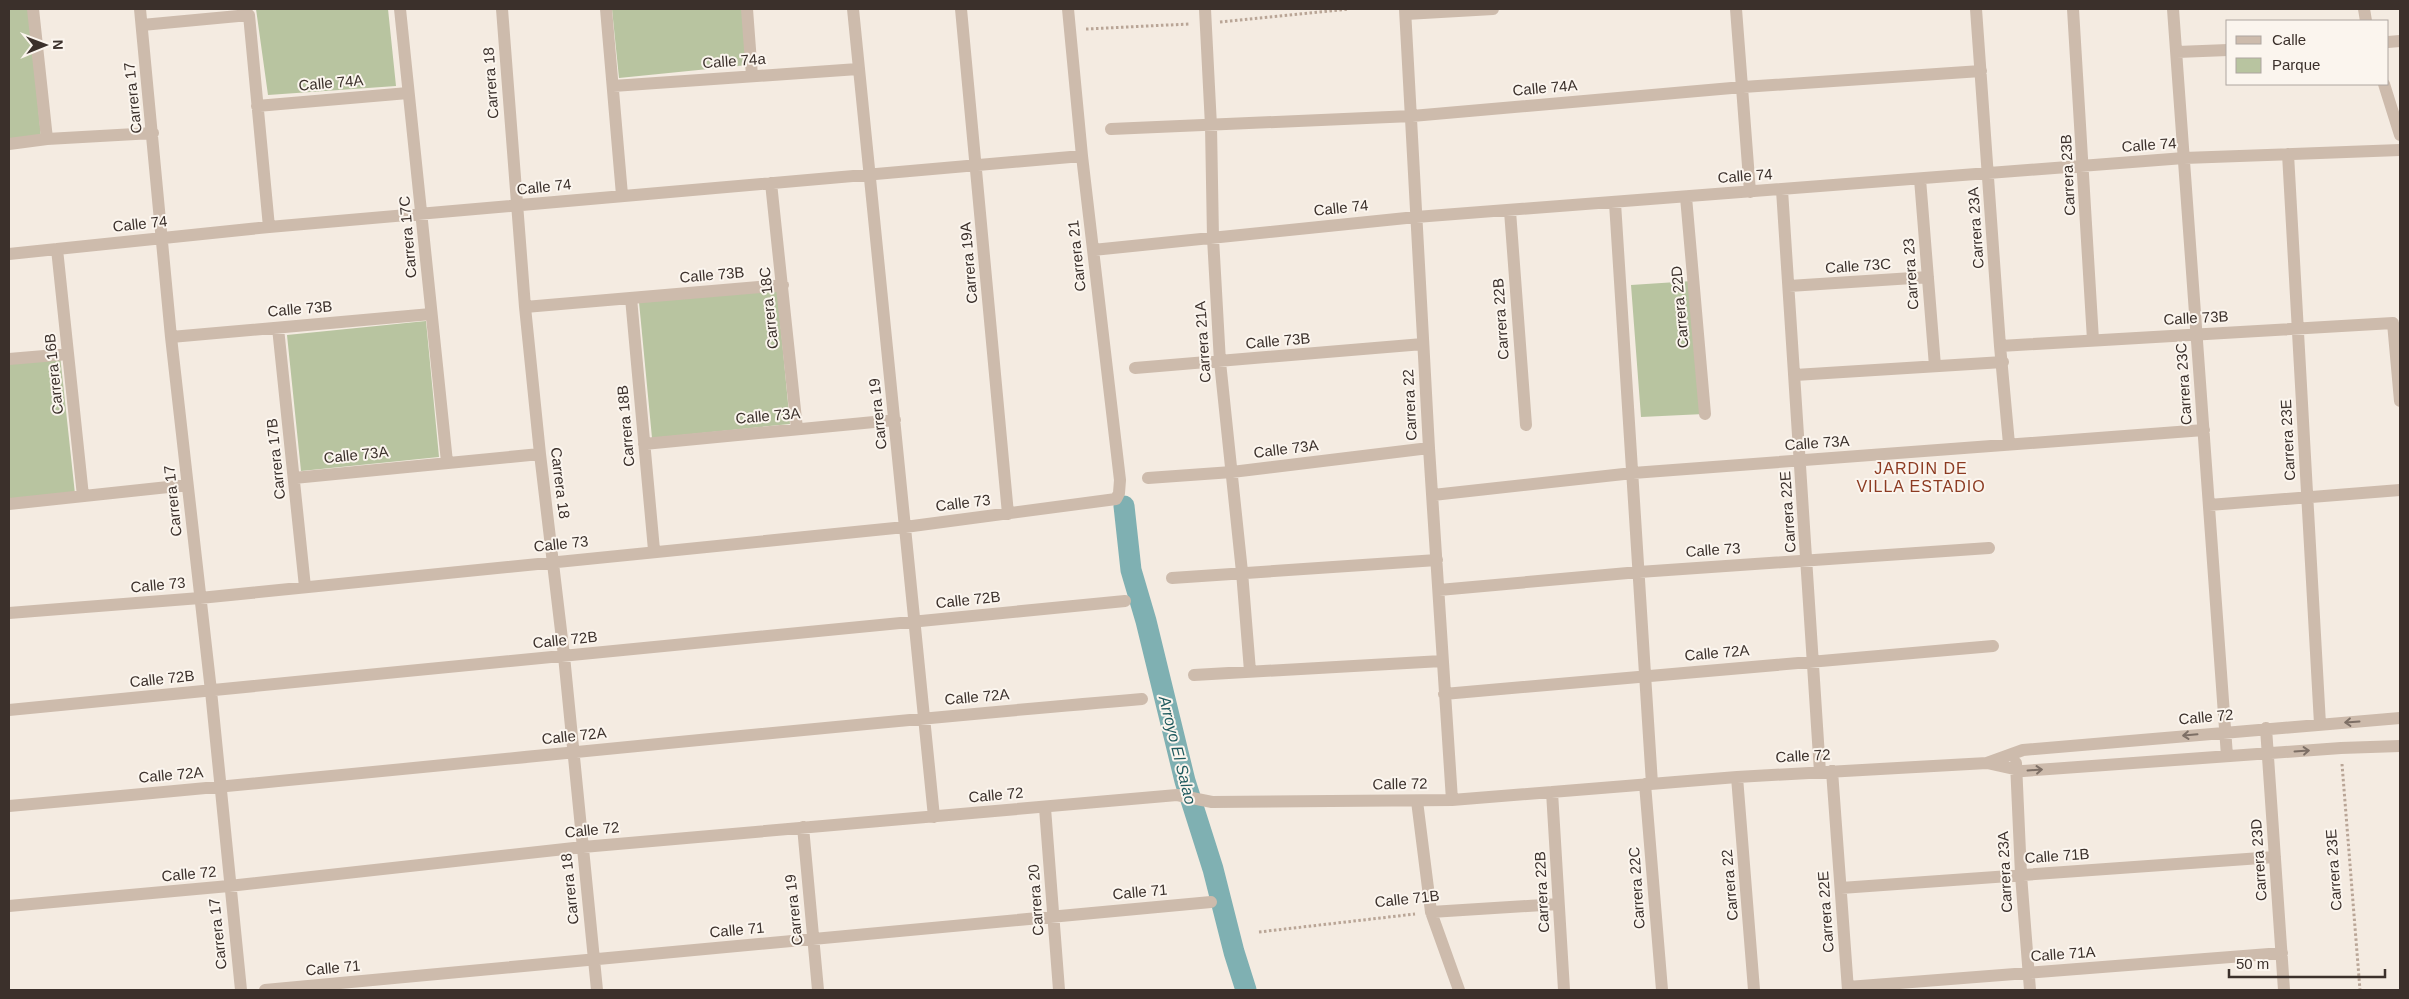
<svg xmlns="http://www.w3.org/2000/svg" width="2409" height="999" viewBox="0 0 2409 999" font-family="Helvetica,sans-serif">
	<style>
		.green { fill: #b8c4a0 }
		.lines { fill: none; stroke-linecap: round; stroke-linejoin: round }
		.canal { stroke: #7fb0b2; stroke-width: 21 }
		.path { stroke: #b9a596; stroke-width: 3; stroke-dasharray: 2.5 2.5; stroke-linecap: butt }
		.minor { stroke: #cdbbac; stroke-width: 12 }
		.oneway { stroke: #7d6f65 }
		.labels { text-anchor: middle; stroke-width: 4; stroke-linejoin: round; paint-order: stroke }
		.street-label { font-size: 15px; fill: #3b302b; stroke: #fbf5ee }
		.neighbourhood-label { font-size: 16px; letter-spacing: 1px; fill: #8c3b22; stroke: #fbf5ee }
		.water-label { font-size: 16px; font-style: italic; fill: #1f5a5e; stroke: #fbf5ee }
	</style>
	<rect width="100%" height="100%" fill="#f4ebe1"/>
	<path class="green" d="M9,9h20l12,128 -32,4z
		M256,9h132l8,77 -128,9z
		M612,9h130l6,56 -129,13z
		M1692,281l12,133 -63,3 -10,-132z
		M777,288l13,136 -138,14 -13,-136z
		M426,321l13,136 -138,14 -14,-136z
		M60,355l15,139 -66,7v-140z"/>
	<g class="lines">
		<path class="canal" d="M1124,506l7,64 15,51 39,160 28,88 21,83 12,38"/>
		<path class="path" d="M1220,22l129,-13
			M1086,29l103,-5
			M2342,764l18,226
			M1259,932l156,-18"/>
		<path class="minor" d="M33,9l14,130
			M140,9l31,328 40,354 30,299
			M400,9l47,453
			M502,9l23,298 15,147 24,202 33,334
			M606,9l16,186
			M747,9l5,67
			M853,9l81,808
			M961,9l47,505
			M1205,9l6,117 2,112 7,124 22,210 8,99
			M1405,9l24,439 23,352
			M1736,9l14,183
			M1976,9l24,337 9,98
			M2073,9l20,331
			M2173,9l54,747
			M2364,9l2,12
			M1406,14l87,-5
			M142,25l107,-10 20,212
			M2388,42l12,-1
			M2177,52l51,-2
			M2384,84l16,51
			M613,86l245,-17
			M257,106l151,-13
			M1111,129l301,-13 331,-29 238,-16
			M9,144l38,-5 106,-6
			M2288,154l32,570
			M1920,179l15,187
			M771,183l26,246
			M1782,190l38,582
			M1686,197l19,217
			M1615,203l37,581
			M1510,211l16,214
			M57,249l26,247
			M1093,250l323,-33 768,-59 216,-8
			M9,254l260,-27 813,-71
			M1789,286l139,-9
			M631,298l23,252
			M525,307l258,-22
			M278,328l27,259
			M171,337l260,-23
			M2000,346l393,-23 7,78
			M9,359l59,-5
			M1135,368l288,-24
			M1795,375l208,-13
			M644,444l251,-24
			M294,478l246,-24
			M1148,478l84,-6 197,-24
			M1433,495l200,-22 571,-43
			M9,504l178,-19
			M2209,505l191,-15
			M1172,578l265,-18
			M1439,590l200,-18 350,-24
			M9,613l191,-15 705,-71 211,-28 3,-6 1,-13 -38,-324 -14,-147
			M1194,675l248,-14
			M1444,694l549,-48
			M9,710l1116,-109
			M2266,728l18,262
			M1987,763l36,-13 377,-32
			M2016,763l5,112 9,115
			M1832,771l16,219
			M1737,777l17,213
			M1645,784l17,206
			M1552,792l12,198
			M1417,801l14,111 28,78
			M9,806c378,-33 755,-75 1133,-107
			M1045,808l14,182
			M803,827l15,163
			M1841,888l434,-31
			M9,906l220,-20 354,-39 594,-52 35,7 240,-2 285,-23 250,-14 36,8 318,-23 59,-2
			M1431,912l127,-8
			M1848,987l434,-34
			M265,990l946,-88"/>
	</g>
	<defs><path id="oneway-shaft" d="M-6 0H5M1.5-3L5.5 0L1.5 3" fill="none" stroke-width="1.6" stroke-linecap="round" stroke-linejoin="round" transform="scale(1.25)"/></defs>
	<g class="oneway">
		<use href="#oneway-shaft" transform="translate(2352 722) rotate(176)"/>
		<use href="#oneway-shaft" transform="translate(2190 735) rotate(175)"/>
		<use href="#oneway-shaft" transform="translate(2302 751) rotate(-4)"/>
		<use href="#oneway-shaft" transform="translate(2035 770) rotate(-4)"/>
	</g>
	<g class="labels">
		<g class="street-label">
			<text transform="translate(734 61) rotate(-4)" y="5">Calle 74a</text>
			<text transform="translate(331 83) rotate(-5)" y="5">Calle 74A</text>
			<text transform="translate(491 83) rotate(-94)" y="5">Carrera 18</text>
			<text transform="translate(1545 88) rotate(-5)" y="5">Calle 74A</text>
			<text transform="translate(133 98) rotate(-96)" y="5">Carrera 17</text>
			<text transform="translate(2149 145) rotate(-4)" y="5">Calle 74</text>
			<text transform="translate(2068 175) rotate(-93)" y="5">Carrera 23B</text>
			<text transform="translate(1745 176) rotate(-4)" y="5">Calle 74</text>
			<text transform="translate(544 187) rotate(-6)" y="5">Calle 74</text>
			<text transform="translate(1341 208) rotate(-6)" y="5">Calle 74</text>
			<text transform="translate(140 224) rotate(-6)" y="5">Calle 74</text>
			<text transform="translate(1976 228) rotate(-94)" y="5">Carrera 23A</text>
			<text transform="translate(408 237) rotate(-95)" y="5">Carrera 17C</text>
			<text transform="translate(1077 256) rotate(-96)" y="5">Carrera 21</text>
			<text transform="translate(969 263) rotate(-95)" y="5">Carrera 19A</text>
			<text transform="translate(1858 266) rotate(-4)" y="5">Calle 73C</text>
			<text transform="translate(1911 274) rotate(-94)" y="5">Carrera 23</text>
			<text transform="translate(712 275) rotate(-5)" y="5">Calle 73B</text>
			<text transform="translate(1680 307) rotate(-95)" y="5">Carrera 22D</text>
			<text transform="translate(769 308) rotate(-96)" y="5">Carrera 18C</text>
			<text transform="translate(300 309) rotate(-5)" y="5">Calle 73B</text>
			<text transform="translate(2196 318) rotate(-3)" y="5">Calle 73B</text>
			<text transform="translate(1501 319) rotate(-94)" y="5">Carrera 22B</text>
			<text transform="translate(1278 341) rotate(-5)" y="5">Calle 73B</text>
			<text transform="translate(1203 342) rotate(-94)" y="5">Carrera 21A</text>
			<text transform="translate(54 374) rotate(-96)" y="5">Carrera 16B</text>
			<text transform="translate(2184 384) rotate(-94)" y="5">Carrera 23C</text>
			<text transform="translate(1410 405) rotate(-93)" y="5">Carrera 22</text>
			<text transform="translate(878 414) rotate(-96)" y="5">Carrera 19</text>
			<text transform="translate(768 416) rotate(-5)" y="5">Calle 73A</text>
			<text transform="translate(626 426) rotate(-95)" y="5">Carrera 18B</text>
			<text transform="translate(2288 440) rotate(-93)" y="5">Carrera 23E</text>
			<text transform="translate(1817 443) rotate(-4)" y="5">Calle 73A</text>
			<text transform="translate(1286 449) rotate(-7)" y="5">Calle 73A</text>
			<text transform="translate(356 455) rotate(-6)" y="5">Calle 73A</text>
			<text transform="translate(276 459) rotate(-96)" y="5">Carrera 17B</text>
			<text transform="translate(560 483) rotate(83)" y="5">Carrera 18</text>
			<text transform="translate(173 501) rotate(-96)" y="5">Carrera 17</text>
			<text transform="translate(963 503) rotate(-7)" y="5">Calle 73</text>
			<text transform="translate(1788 512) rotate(-94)" y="5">Carrera 22E</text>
			<text transform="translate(561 544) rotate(-6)" y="5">Calle 73</text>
			<text transform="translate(1713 550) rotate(-4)" y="5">Calle 73</text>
			<text transform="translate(158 585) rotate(-5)" y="5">Calle 73</text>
			<text transform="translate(968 600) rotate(-6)" y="5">Calle 72B</text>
			<text transform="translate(565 640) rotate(-6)" y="5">Calle 72B</text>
			<text transform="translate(1717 653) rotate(-5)" y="5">Calle 72A</text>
			<text transform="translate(162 679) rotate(-6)" y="5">Calle 72B</text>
			<text transform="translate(977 697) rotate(-5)" y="5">Calle 72A</text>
			<text transform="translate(2206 717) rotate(-5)" y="5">Calle 72</text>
			<text transform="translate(574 736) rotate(-6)" y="5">Calle 72A</text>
			<text transform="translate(1803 756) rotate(-3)" y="5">Calle 72</text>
			<text transform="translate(171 775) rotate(-5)" y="5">Calle 72A</text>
			<text transform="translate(1400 784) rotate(-1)" y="5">Calle 72</text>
			<text transform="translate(996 795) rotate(-5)" y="5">Calle 72</text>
			<text transform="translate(592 830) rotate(-6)" y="5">Calle 72</text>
			<text transform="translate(2057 856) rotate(-4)" y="5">Calle 71B</text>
			<text transform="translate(2259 860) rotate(-94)" y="5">Carrera 23D</text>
			<text transform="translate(2334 870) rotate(-94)" y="5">Carrera 23E</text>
			<text transform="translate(2005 872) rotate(-93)" y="5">Carrera 23A</text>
			<text transform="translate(189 874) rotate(-5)" y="5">Calle 72</text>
			<text transform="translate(1730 885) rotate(-95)" y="5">Carrera 22</text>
			<text transform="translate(1637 888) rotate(-94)" y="5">Carrera 22C</text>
			<text transform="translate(570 889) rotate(-96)" y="5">Carrera 18</text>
			<text transform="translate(1140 892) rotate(-5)" y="5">Calle 71</text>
			<text transform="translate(1542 892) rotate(-93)" y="5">Carrera 22B</text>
			<text transform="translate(1407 899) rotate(-6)" y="5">Calle 71B</text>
			<text transform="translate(1036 900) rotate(-94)" y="5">Carrera 20</text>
			<text transform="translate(794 910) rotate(-96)" y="5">Carrera 19</text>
			<text transform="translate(1826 912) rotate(-94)" y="5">Carrera 22E</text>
			<text transform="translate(737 930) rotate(-5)" y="5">Calle 71</text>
			<text transform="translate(218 934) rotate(-96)" y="5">Carrera 17</text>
			<text transform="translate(2063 954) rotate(-4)" y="5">Calle 71A</text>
			<text transform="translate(333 968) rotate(-5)" y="5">Calle 71</text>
		</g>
		<g class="neighbourhood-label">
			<text x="1921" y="474">JARDIN DE<tspan x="1921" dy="18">VILLA ESTADIO</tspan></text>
		</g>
		<g class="water-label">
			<text transform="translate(1178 750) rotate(76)" y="6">Arroyo El Salao</text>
		</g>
	</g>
	<rect width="2409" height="999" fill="none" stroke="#3b302b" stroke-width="20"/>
	<rect x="2226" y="20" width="162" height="65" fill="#fbf5ee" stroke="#aea6a0"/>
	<rect x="2236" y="36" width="25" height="8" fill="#cdbbac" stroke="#aea6a0"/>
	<text x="2272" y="45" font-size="15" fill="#3b302b">Calle</text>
	<rect x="2236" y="58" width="25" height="15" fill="#b8c4a0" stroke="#aea6a0"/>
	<text x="2272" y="70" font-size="15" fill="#3b302b">Parque</text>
	<g transform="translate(45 45) rotate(89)" stroke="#fbf5ee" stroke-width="4" paint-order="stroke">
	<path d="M0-4L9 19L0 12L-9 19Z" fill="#3b302b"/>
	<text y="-8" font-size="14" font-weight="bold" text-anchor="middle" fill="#3b302b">N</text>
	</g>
	<path d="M2229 969v8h156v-8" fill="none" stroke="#3b302b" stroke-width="2.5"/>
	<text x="2236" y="969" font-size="15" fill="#3b302b" stroke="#fbf5ee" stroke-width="4" paint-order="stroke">50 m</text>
</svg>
